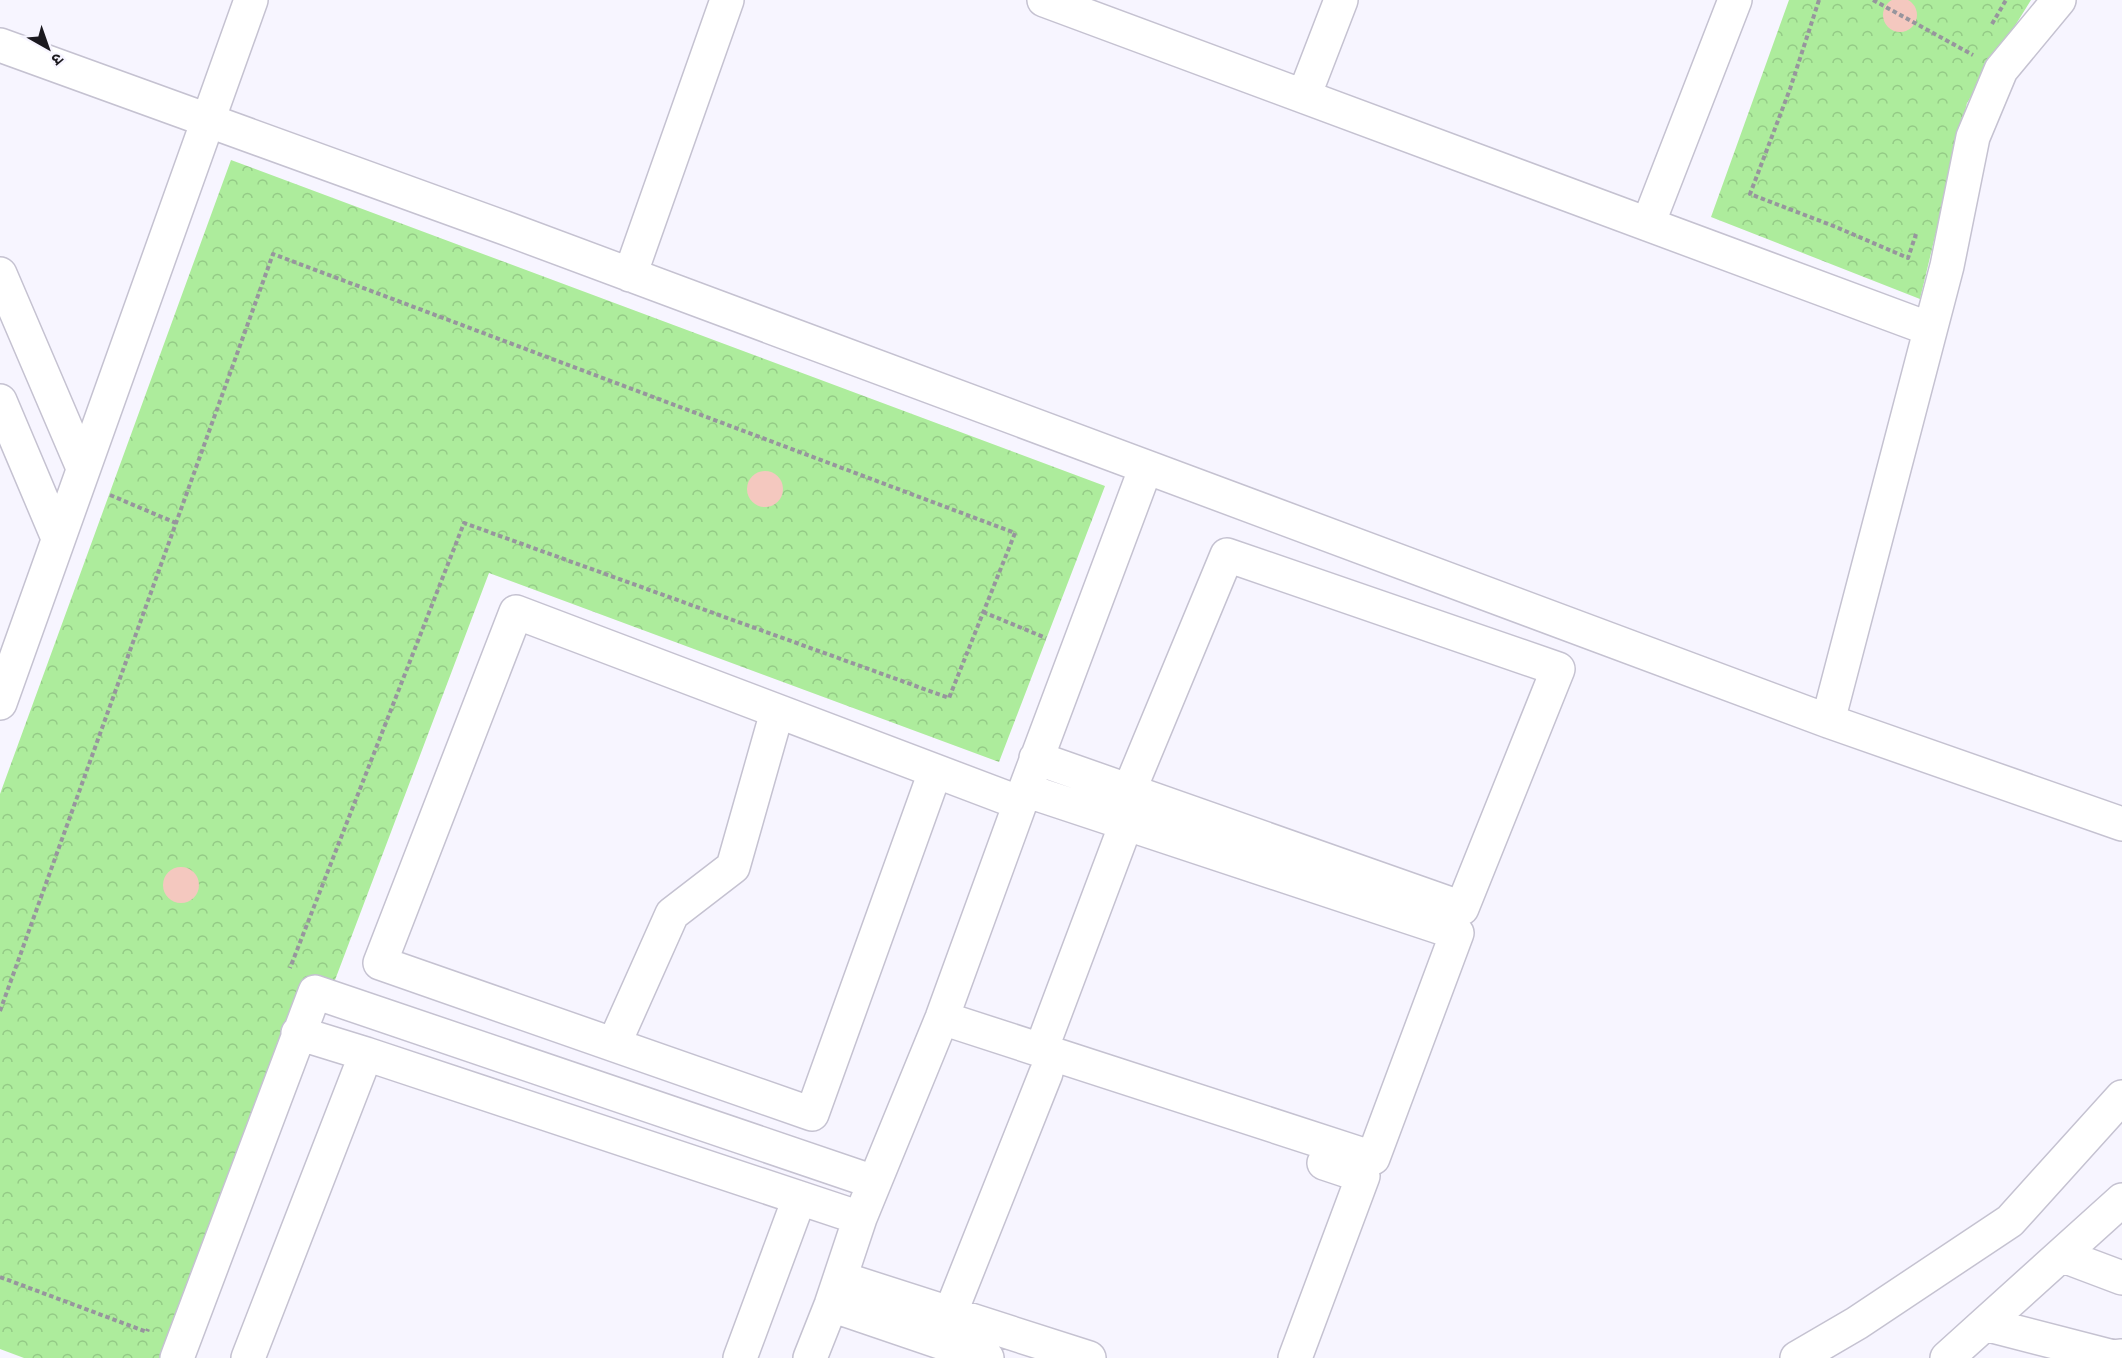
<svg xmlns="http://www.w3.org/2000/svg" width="2122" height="1358" viewBox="0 0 2122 1358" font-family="'Times New Roman','Noto Sans Devanagari',serif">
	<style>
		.park { fill: url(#park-crowns) }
		.building { fill: #f4c8bf }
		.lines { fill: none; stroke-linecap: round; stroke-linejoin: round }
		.minor-casing { stroke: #c5c2d1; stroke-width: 36 }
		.path { stroke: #97959d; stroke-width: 4; stroke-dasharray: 4.5 3; stroke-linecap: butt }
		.minor { stroke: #fff; stroke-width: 33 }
	</style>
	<defs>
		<pattern id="park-crowns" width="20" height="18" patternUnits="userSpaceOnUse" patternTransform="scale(1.5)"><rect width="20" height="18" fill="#adec9c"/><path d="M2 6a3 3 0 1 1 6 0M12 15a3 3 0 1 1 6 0" fill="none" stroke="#94ca86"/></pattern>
	</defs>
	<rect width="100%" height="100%" fill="#f7f5ff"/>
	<path class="park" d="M1789,0h242l-64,103 -47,196 -209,-82z
		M231,160l874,326 -106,276 -510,-189 -297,785h-168l-24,-9v-555z"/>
	<path class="building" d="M1883 15a17 17 0 1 1 34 0a17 17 0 1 1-34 0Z
		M747 489a18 18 0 1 1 36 0a18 18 0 1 1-36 0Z
		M163 885a18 18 0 1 1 36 0a18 18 0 1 1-36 0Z"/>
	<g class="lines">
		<defs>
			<path id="minor" d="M1044,0l886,329
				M0,45l505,183 1323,493 294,103
				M1304,96l37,-96
				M1648,224l87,-224
				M0,274l83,194
				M630,275l97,-275
				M0,401l58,137
				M0,703l251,-703
				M1828,721l119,-455 26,-129 28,-67 58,-70
				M1036,758l426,150 96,-239 -331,-114 -98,236
				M935,772l-123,342 -432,-151 136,-351 504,191
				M942,1018l431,140 84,-225 -432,-143
				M298,1033l68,21
				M614,1044l58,-130 61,-47 44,-155
				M1041,1050l85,-226
				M2061,1255l61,23
				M840,1278l249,80
				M831,1305l156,53
				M950,1314l96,-241
				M1985,1324l128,33 9,-1
				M177,1358l138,-366 559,190
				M248,1358l118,-304 494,164
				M740,1358l59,-159
				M810,1358l21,-53 29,-87 82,-200 83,-228 121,-323
				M1295,1358l68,-182 -39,-13
				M1797,1358l60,-35 153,-102 112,-124
				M1947,1358l175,-158"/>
		</defs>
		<use href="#minor" class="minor-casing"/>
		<path class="path" d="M1819,0l-29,89 -40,105 86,33 72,31 8,-24
			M1873,0l100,55
			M1992,24l14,-24
			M110,495l66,28
			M983,612l63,26
			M0,1011l273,-757 742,279 -66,165 -485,-175 -174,445
			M0,1277l147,55 1,-3"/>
		<use href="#minor" class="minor"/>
	</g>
	<g transform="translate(48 48) rotate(140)" stroke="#f7f5ff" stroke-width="4.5" paint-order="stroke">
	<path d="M0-4.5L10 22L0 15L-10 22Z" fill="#1b191f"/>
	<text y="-9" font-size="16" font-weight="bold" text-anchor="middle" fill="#1b191f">उ</text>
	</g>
</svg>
